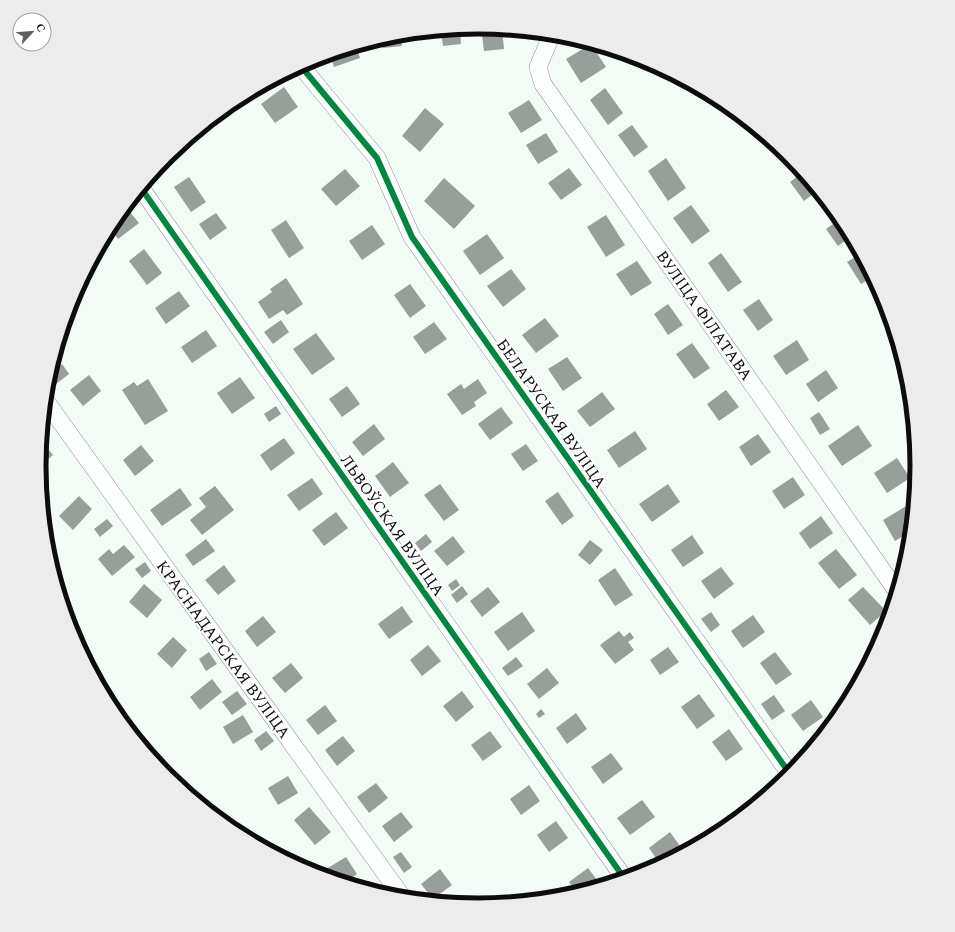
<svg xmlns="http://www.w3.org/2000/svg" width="955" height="932" viewBox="0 0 955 932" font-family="Spectral,serif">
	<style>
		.building { fill: #989e9a }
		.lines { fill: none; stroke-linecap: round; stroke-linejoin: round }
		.minor-casing { stroke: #909492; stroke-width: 18 }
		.minor { stroke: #fdfefe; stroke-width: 17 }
		.cycleway-casing { stroke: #fff; stroke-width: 8 }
		.cycleway { stroke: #00873e; stroke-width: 6 }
		.labels { text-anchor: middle; stroke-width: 4; stroke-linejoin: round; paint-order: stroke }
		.street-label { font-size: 16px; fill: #0d0d0d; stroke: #fff }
		.rim { fill: none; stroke: #0d0d0d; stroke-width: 5 }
	</style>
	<rect width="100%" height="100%" fill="#f2fbf6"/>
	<path class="building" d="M481,27l21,2 2,20 -20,2z
		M460,29l1,15 -18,2 -2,-15z
		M392,35h9l1,11 -19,2 -1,-10z
		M591,44l15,23 -25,16 -15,-24z
		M356,46l4,12 -26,9 -4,-13z
		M284,87l14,20 -23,16 -14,-19z
		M605,88l18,25 -15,12 -18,-25z
		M529,100l13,20 -21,13 -13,-20z
		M425,108l19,16 -24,28 -18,-16z
		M632,125l16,22 -14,10 -16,-22z
		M546,133l12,19 -20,12 -12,-19z
		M771,142l17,14 2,2 -5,4z
		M666,158l20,30 -18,13 -20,-30z
		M569,168l13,17 -21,15 -13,-17z
		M345,169l15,17 -24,20 -15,-17z
		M802,173l15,18 -13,10 -14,-19z
		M189,177l17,25 -15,10 -17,-25z
		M444,178l31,28 -21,23 -30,-28z
		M691,205l19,26 -18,13 -19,-26z
		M129,211l10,12 -21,16 -8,-12 1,-3z
		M216,213l11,15 -17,12 -11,-16z
		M606,215l19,30 -19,12 -19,-30z
		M840,219l11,18 -13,9 -12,-17z
		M286,220l18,28 -15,10 -18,-28z
		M372,225l13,19 -23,16 -13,-19z
		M487,234l17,24 -24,17 -17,-24z
		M144,249l18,24 -15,12 -18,-24z
		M721,253l21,29 -14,10 -20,-29z
		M860,254l12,23 -11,7 -14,-22z
		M637,261l15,22 -21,13 -15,-22z
		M511,269l15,20 -23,18 -16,-21z
		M286,278l17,26 -16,11 -4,-5 -14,9 -11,-17 14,-10 -2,-3z
		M410,284l16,22 -16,12 -16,-23z
		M179,291l11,15 -24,18 -11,-16z
		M759,299l14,21 -15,11 -15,-21z
		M668,304l15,21 -15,10 -14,-21z
		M545,318l14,18 -23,17 -14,-18z
		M281,320l8,12 -16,12 -9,-12z
		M434,322l13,17 -22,15 -12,-17z
		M206,330l11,16 -25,17 -11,-16z
		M316,333l19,26 -23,16 -19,-26z
		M60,337l4,6 -7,5 2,-6z
		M797,340l12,20 -23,15 -13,-19z
		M692,343l18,25 -16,11 -18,-25z
		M567,357l15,21 -19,13 -15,-22z
		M62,364l7,10 -13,10 -7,-10z
		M826,370l12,18 -20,14 -12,-18z
		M89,375l12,16 -18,15 -13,-16z
		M240,377l15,21 -23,16 -15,-21z
		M148,379l20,32 -23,14 -23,-35 12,-8 3,4z
		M478,379l9,14 -13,9 2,4 -14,9 -15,-21 14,-10 3,5z
		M347,386l13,18 -18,13 -13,-18z
		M726,390l13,17 -20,14 -12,-17z
		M602,392l13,17 -25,18 -13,-16z
		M276,406l5,8 -12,8 -5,-8z
		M501,407l12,16 -23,17 -12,-16z
		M819,412l11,17 -10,6 -10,-17z
		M374,424l11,15 -22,17 -11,-14z
		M858,425l14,21 -30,20 -14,-20z
		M635,431l12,18 -28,19 -12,-18z
		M758,434l13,18 -20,14 -12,-19z
		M284,438l11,15 -24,18 -11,-16z
		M41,441l12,14 -14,12v-1z
		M526,444l12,17 -15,10 -12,-17z
		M141,445l13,16 -19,15 -12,-16z
		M897,458l13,20 -23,15 -13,-20z
		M393,462l16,21 -19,14 -15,-21z
		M793,477l12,18 -21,14 -12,-18z
		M312,478l11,16 -24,17 -12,-16z
		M440,484l19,26 -15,11 -20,-26z
		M668,484l12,18 -28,20 -13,-18z
		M215,486l19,24 -32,25 -12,-15 16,-13 -7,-9z
		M180,488l12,17 -30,21 -12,-16z
		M558,492l16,24 -12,9 -17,-24z
		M79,496l13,13 -19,21 -14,-14z
		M908,505l4,6 -2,21 -15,9 -12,-21z
		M336,512l12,16 -24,18 -12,-16z
		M821,516l12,17 -23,16 -11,-16z
		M107,519l6,7 -13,11 -6,-8z
		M426,534l6,8 -11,9 -6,-8z
		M692,535l12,18 -21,14 -12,-17z
		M453,536l12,16 -18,14 -13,-15z
		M206,539l9,12 -22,15 -8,-11z
		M590,540l13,10 -13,15 -12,-10z
		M124,545l11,12 -23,19 -14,-17 11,-10 4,5z
		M836,549l21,26 -18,14 -21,-26z
		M145,562l6,9 -9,7 -7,-9z
		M224,565l12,16 -18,14 -13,-15z
		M721,567l13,17 -20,15 -13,-18z
		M615,568l18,27 -18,11 -17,-26z
		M456,579l4,6 -8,6 -4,-6z
		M144,584l18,16 -15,18 -18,-16z
		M462,586l6,8 -11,9 -6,-8z
		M488,587l12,15 -18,15 -12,-16z
		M863,587l23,24 -16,14 -22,-25z
		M402,606l11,16 -24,17 -11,-15z
		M522,612l13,19 -27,20 -14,-19z
		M711,612l9,13 -9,7 -10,-13z
		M753,615l12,17 -22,16 -12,-17z
		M263,616l13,16 -19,15 -12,-16z
		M619,631l5,6 6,-5 4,6 -6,4 6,8 -19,14 -15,-19z
		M173,637l14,13 -15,18 -15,-14z
		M428,645l13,16 -19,15 -12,-16z
		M668,647l11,15 -19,13 -10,-15z
		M209,652l8,12 -11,7 -7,-12z
		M775,652l17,22 -16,11 -16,-22z
		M516,657l7,9 -15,10 -6,-8z
		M291,663l12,15 -18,15 -13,-15z
		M547,668l12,15 -20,16 -12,-15z
		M212,679l10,13 -22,18 -10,-13z
		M237,691l10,13 -15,11 -10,-13z
		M462,691l12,16 -18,15 -13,-16z
		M699,694l16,22 -18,13 -16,-22z
		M774,695l11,16 -13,9 -11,-16z
		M811,700l12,17 -20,14 -12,-16z
		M325,705l12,16 -19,14 -12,-15z
		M541,709l4,5 -6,4 -3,-4z
		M576,713l11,16 -20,15 -11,-16z
		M243,715l10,17 -20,12 -10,-17z
		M729,729l14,20 -17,12 -14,-19z
		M266,731l8,10 -13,10 -7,-11z
		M490,731l12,16 -19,14 -12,-16z
		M343,736l12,15 -18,15 -12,-16z
		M611,753l12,16 -20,15 -12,-17z
		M288,776l10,17 -20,12 -10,-17z
		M376,783l12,15 -19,15 -12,-16z
		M529,785l11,16 -19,14 -11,-16z
		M769,787l2,3 -14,12 -4,-5z
		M642,800l13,17 -25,18 -13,-17z
		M309,807l22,25 -16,13 -21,-25z
		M401,812l12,15 -19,15 -12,-16z
		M556,821l12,17 -19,14 -12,-17z
		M670,832l12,17 -22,15 -11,-16z
		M401,852l11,15 -8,6 -11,-16z
		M346,857l11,17 -13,8 -12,-4 -6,-9z
		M588,868l12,16 -23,8 -8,-10z
		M440,869l12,16 -19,14 -12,-15z"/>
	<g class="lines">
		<defs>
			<path id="minor" d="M552,34l-14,33 5,17 353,506
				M300,65l77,93 35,79 378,537
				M141,188l483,690
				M45,400l358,498"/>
		</defs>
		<use href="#minor" class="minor-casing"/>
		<use href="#minor" class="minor"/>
		<defs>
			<path id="cycleway" d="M300,65l77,93 35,79 378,537
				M141,188l483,690"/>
		</defs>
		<use href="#cycleway" class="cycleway-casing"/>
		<use href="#cycleway" class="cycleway"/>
	</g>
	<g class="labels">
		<g class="street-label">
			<text transform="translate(705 315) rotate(55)" y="6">ВУЛІЦА ФІЛАТАВА</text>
			<text transform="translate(552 413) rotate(55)" y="6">БЕЛАРУСКАЯ ВУЛІЦА</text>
			<text transform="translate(393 525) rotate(55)" y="6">ЛЬВОЎСКАЯ ВУЛІЦА</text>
			<text transform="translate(224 649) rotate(54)" y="6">КРАСНАДАРСКАЯ ВУЛІЦА</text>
		</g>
	</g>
	<path d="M0 0H955V932H0ZM46 466a432 432 0 1 1 864 0a432 432 0 1 1-864 0Z" fill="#ececec" fill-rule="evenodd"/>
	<path class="rim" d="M46 466a432 432 0 1 1 864 0a432 432 0 1 1-864 0Z"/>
	<g transform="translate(32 32) rotate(64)"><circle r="19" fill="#ffffff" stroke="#9e9e9e"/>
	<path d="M0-3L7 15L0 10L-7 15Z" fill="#5d605f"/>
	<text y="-6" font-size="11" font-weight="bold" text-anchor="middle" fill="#0d0d0d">С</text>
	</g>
</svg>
